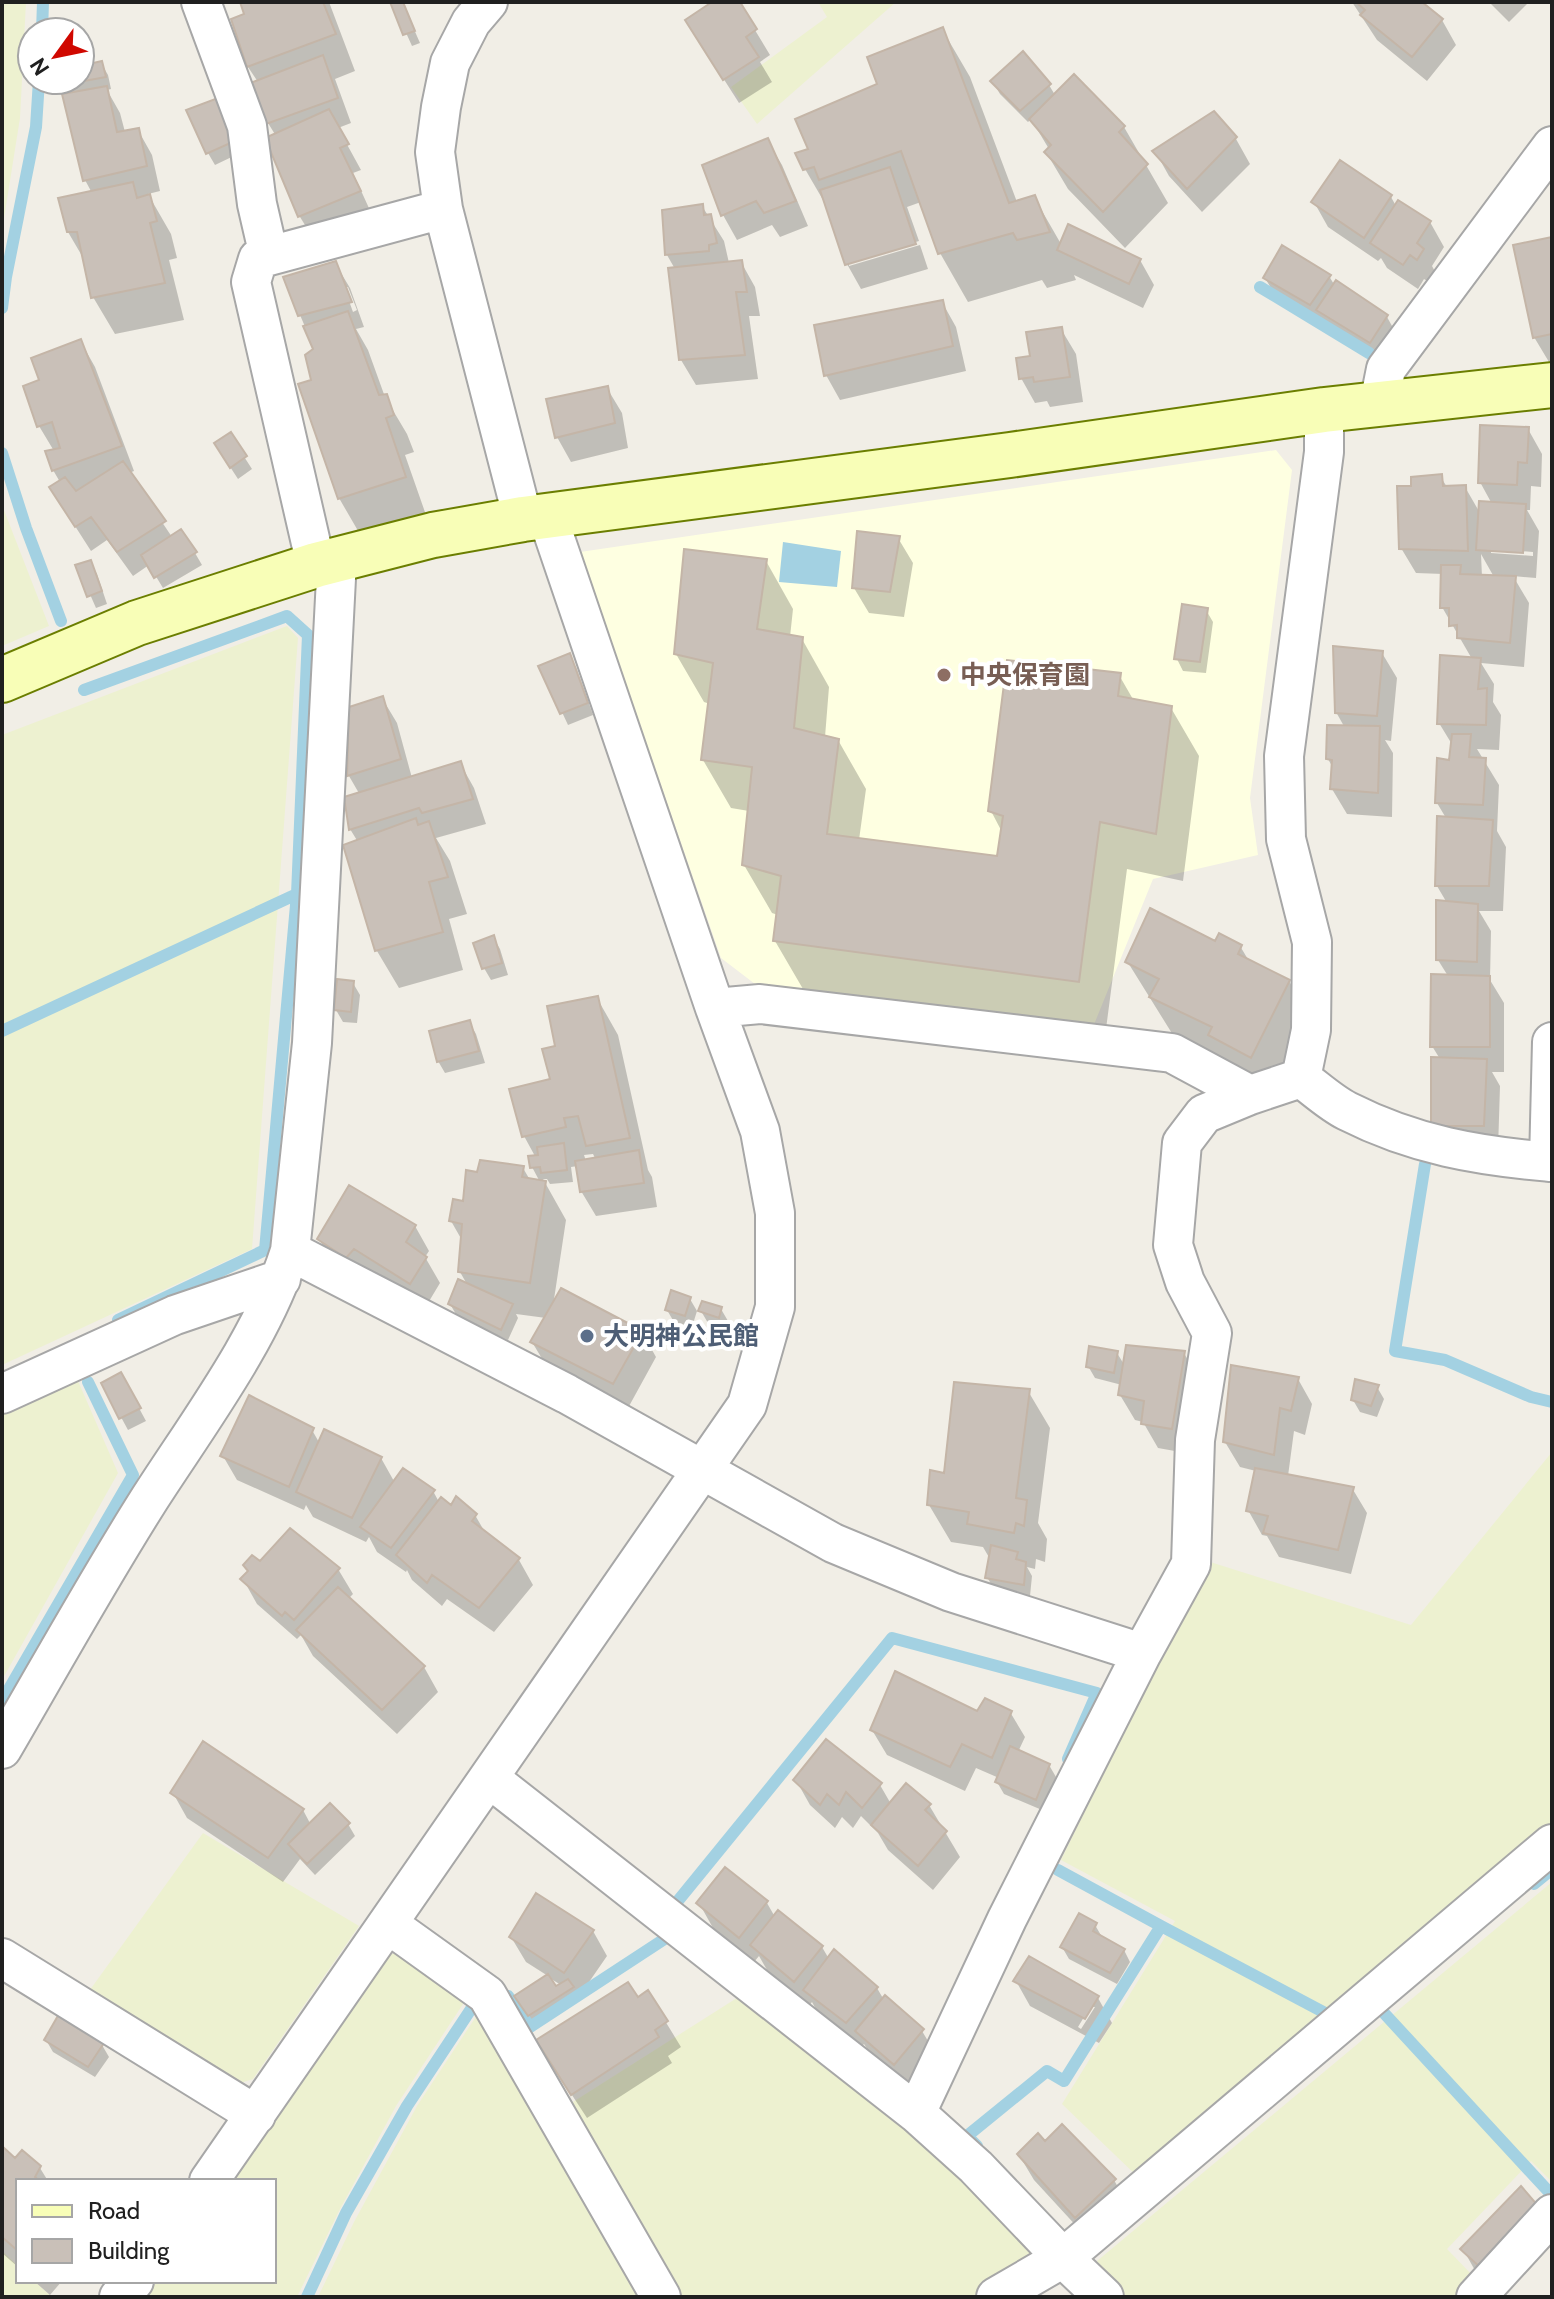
<svg xmlns="http://www.w3.org/2000/svg" width="1554" height="2299" viewBox="0 0 1554 2299" font-family="Cabin,'Noto Sans JP',sans-serif">
	<style>
		.education { fill: #feffe1 }
		.farmland { fill: #edf1d0 }
		.water { fill: #a3d1e2 }
		.shadow { fill: #0003; fill-rule: evenodd }
		.lines { fill: none; stroke-linecap: round; stroke-linejoin: round }
		.stream { stroke: #a3d1e2; stroke-width: 12 }
		.building { fill: #c9c0b8; stroke: #c4b5a7; stroke-width: 2 }
		.street-casing { stroke: #a7a7a7; stroke-width: 42 }
		.secondary-casing { stroke: #6b7e00; stroke-width: 48 }
		.street { stroke: #fff; stroke-width: 38 }
		.secondary { stroke: #f8feb7; stroke-width: 44 }
		.education-dot { fill: #8d6e63; stroke: #fff; stroke-width: 3 }
		.service-dot { fill: #5c6f8a; stroke: #fff; stroke-width: 3 }
		.labels { text-anchor: middle; stroke-width: 8; stroke-linejoin: round; paint-order: stroke }
		.education-label { font-size: 26px; font-weight: bold; fill: #785e54; stroke: #fff; text-anchor: start }
		.service-label { font-size: 26px; font-weight: bold; fill: #4e5e75; stroke: #fff; text-anchor: start }
	</style>
	<rect width="100%" height="100%" fill="#f1eee6"/>
	<path class="education" d="M1276,450l16,20 -42,328 8,57 -105,24 -60,148 -338,-43 -34,-26 -141,-406z"/>
	<path class="farmland" d="M2,2h24l-6,116 -18,113z
		M818,2h78l-139,122 -26,-37 96,-70z
		M2,505l47,121 -47,20z
		M287,626l11,12 -46,611 -250,116v-630z
		M75,1374l43,99 -116,207v-271z
		M1552,1452v383l-413,343 -77,-74 113,-183 -114,-61 146,-299 204,64z
		M203,1833l156,93 -106,153 -19,6 -147,-91z
		M1552,1882v300l-21,-21 -84,88 31,32 -14,16h-340l-33,-31z
		M406,1950l61,48 -71,108 -56,103 -43,88h-153l14,-16h116v-100h-41l156,-226z
		M740,1996l198,158 92,94v17l-55,32h-300l-110,-190z
		M483,2006l169,291h-334l36,-75 63,-116z
		M2,2251l16,15v15h16l18,16h-50z"/>
	<path class="water" d="M783,542l58,9 -4,36 -58,-5z"/>
	<path class="shadow" d="M242,2h87l26,69 -20,8 16,44 -13,5 23,42 -8,3 20,44 -58,24 -15,-24 -33,-78 9,-3 -8,-13 -10,-41 -10,-15 -15,-47 13,-5z
		M392,2h10l18,41 -8,3z
		M715,2h23l32,53 -10,7 12,20 -33,21 -37,-58z
		M1352,2h66l24,18 14,25 -29,36 -50,-41z
		M1489,2h40l-20,20z
		M942,29l28,48 47,125 17,-5 27,47 79,16 14,25 -11,23 -69,-33 2,5 -29,8 -5,-8 -74,22 -28,-49 -19,-51 -14,5 12,34 -70,21v4l71,-21 8,24 -67,20 -14,-25 -17,-52 -25,-43 6,-19z
		M101,63l7,12 3,14 -4,1 13,23 5,19 13,-2 14,25 8,36 -12,3 23,40 6,24 -8,2 15,60 -69,14 -22,-37 -8,-36 -17,-29 24,-39 -7,-13 -15,-86 -7,-14h17v-12z
		M993,82l56,3 6,10 69,32 44,76 -43,45 -57,-59 -22,-37 3,-3 -18,-30 -3,3 -28,-28z
		M217,101l23,52 -25,12 -7,-12z
		M1214,113l22,26 14,25 -48,48 -33,-36 -14,-25z
		M767,140l15,25 26,61 -28,11 -8,-12 -35,15 -14,-25z
		M1391,197l5,9 34,16 14,25 -12,19 5,9 -5,9 -8,-5 -6,10 -31,-21 -6,-10 -3,3 -50,-34 -14,-25z
		M702,206l22,35 5,22 12,-1 14,25 5,29h-11l9,63 -62,6 -15,-25 -6,-91 -8,-14z
		M1552,239v122l-3,1 -15,-25z
		M335,263l15,25 14,39 -8,2 12,21 17,47 22,37 7,18 -9,3 21,60 -65,21 -22,-38 -25,-117 1,-31 -15,-35zM344,287h4l9,23 -4,2z
		M1329,276l6,10 52,31 14,25 -17,25 -51,-32 -6,-10 -3,4 -44,-26 -15,-25z
		M942,302l14,25 10,44 -126,29 -14,-25z
		M1061,329l15,25 7,48 -33,5 -3,-6 -12,2 -14,-25z
		M81,342l14,25 39,104 -5,2 43,64 23,16 7,12 -39,23 -14,-23 -16,11 -26,-36 -16,11 -25,-39 -6,-30 -7,-12 1,-19 -15,-25 2,-45z
		M607,388l15,25 6,35 -57,14 -14,-25z
		M1528,429l14,25 -1,33 -10,-1 -1,24h-3l12,21 -3,47 -23,-2 16,27 -5,64 -43,-4 13,21 -1,18 8,13 -2,35 -22,-1 22,36 -2,46 9,16 -3,64h-24l12,20 -1,49 14,23v69h-12l8,14 -2,64 -65,-24 7,-67 -8,-13 16,-70 -10,-16 9,-57 -10,-17 9,-68 -9,-15 14,-41 2,-16 -14,-23 33,-64 -30,-52 1,-33 -27,-1 -15,-25 12,-60 27,-12 7,11h18l15,26 12,-9 -12,-22zM1491,549l42,3v4l-42,-3zM1481,554l13,23h-12z
		M230,435l22,34 -14,10 -15,-23z
		M898,538l15,25 -9,54 -35,-4 -15,-25z
		M766,561l27,48 -3,28 12,2 27,48 -4,50 13,3 28,49 -7,51 140,18 3,-26 -11,-21 128,-136 15,26 37,7 28,48 -16,125 -56,-12 -21,160 -303,-40 -28,-48 3,-26 -6,-2 -28,-48 5,-54 -18,-3 -28,-48 7,-56 -6,-2 -28,-48z
		M90,562l7,12 10,30 -11,4 -18,-41z
		M1206,610l7,12 -7,51 -23,-2 -6,-12z
		M1382,653l15,25 -6,63 -6,-1 8,13 -1,64 -45,-3 -15,-25 1,-21 -5,-9 17,-31 -9,-16z
		M569,655l7,12 17,48 -25,10 -27,-58z
		M382,698l15,25 15,55 48,-15 14,25 12,36 -50,14 14,23 17,53 -18,5 14,51 -64,18 -22,-37 -31,-105 12,-4 -8,-13 10,-34 -11,-19 2,-67z
		M493,937l7,12 8,26 -17,5 -7,-12z
		M1216,944l24,2 9,15 40,20 21,38 -37,75 -41,-22 -8,-13 -51,-24 -46,-74z
		M353,983l7,12 -3,28 -14,-1 -7,-12z
		M597,998l21,37 30,135 4,7 5,30 -61,9 -15,-25 -3,-25 -7,1 2,15 -23,2 -3,-5h-4l23,41 -13,86 89,26 14,25 -28,51 -81,-41 -15,-25 14,-24 -30,-4 2,4 -10,22 -51,-24 -7,-12 18,-18 -8,-14 3,-30 -12,-21 13,-18 15,-29 44,-6 7,12 10,2 -8,-15 4,-9 -12,-22 28,-56 6,-32zM593,1154l3,6 -10,1 -2,-6z
		M469,1022l7,12 9,29 -40,10 -7,-12z
		M415,1226l14,25 -4,6 15,26 -15,25 -91,-44 -15,-25z
		M690,1299l7,12 -5,16 -18,-5 -7,-12z
		M721,1309l7,12 -2,8 -18,-6 -7,-12z
		M1117,1353l8,13 59,-13 14,25 -12,75 -28,-5 -15,-26 -8,-2 -15,-25 2,-10 -27,-7 -7,-12z
		M121,1375l25,46 -18,9 -25,-46z
		M1298,1379l14,25 -7,31 -11,-4 -6,45 64,12 15,25 -16,61 -72,-17 -12,-21 -5,-1 -14,-25 8,-39 -16,-4 -15,-25z
		M1377,1387l7,12 -7,18 -17,-5 -7,-12z
		M1028,1391l22,37 -12,95 9,16 -2,23 -9,-3 -1,10 -8,-2 5,9 -2,20 -36,-7 -7,-12 3,-18 -7,-12 -32,-5 -22,-37 17,-30z
		M312,1430l8,14 61,14 14,25 38,8 6,11 36,13 11,19 33,26 14,25 -39,47 -47,-33 -5,7 -30,-26 -5,-10 -1,2 -29,-20 -8,-15 -3,5 -53,-25 -7,-12 -2,5 -67,-30 -14,-24z
		M260,1564l78,5 15,25 -5,5 76,68 14,25 -41,42 -84,-78 -12,-21 -4,4 -40,-35 -14,-25z
		M1010,1712l15,25 -7,15 31,13 7,12 -14,33 -38,-16 -7,-12 2,-4 -23,-10 -11,23 -78,-36 -15,-25 106,-17z
		M796,1780l84,5 11,19 38,1 31,52 -27,33 -45,-40 -10,-17 -17,-17 -8,12 -11,-11 -7,11 -25,-23z
		M173,1793l130,17 8,15 37,-1 7,12 -40,39 -15,-16 -17,23 -96,-64z
		M699,1903h68l8,14 47,30 7,12 5,-7 43,36 7,12 38,31 15,25 -28,32 -37,-32 -8,-12 -3,3 -42,-32 -7,-13 -3,4 -42,-36 -8,-14 -5,6 -41,-34z
		M1095,1925l7,12 22,13 6,12 -13,22 -48,-25 -7,-12z
		M593,1931l14,25 -29,42 1,2 -42,27 -14,-18 25,-33 -22,-14 -15,-25zM548,1977l13,8 -6,4z
		M1016,1981l82,17 14,25 -13,20 -69,-37zM1090,2007h5l-14,22 -3,-2z
		M648,1993l33,54 -13,9 4,7 -85,55 -34,-52z
		M46,2040l56,5 7,12 -14,20 -42,-25z
		M1045,2143l69,37 14,25 -37,37 -57,-62 -15,-25z
		M2,2149l13,12 25,7 8,13h-30v86l-16,-14z
		M1552,2233l-75,41 -14,-25z
		M34,2281h28l-12,14z"/>
	<g class="lines">
		<path class="stream" d="M42,32l1,-30
			M1260,287l109,66
			M2,308l4,-31 30,-150 3,-47
			M2,453l24,75 35,93
			M84,690l203,-74 21,19 -11,259 -32,356 -147,70
			M2,1031l295,-137
			M1425,1164l-30,187 50,9 86,37 21,5
			M2,1701l131,-226 -45,-93
			M1058,1870l103,56
			M1534,1884l18,-15
			M677,1902l215,-264 205,55 -29,66
			M508,1996l22,31 136,-89
			M1383,2012l166,180 3,-2
			M977,2146l-10,-10 80,-65 17,10 97,-155 168,89
			M307,2297l39,-84 61,-107 68,-103"/>
	</g>
	<path class="building" d="M240,2h83l13,32 -89,33 -16,-48 13,-5z
		M390,2h13l12,29 -12,4z
		M712,2h28l17,27 -11,8 13,20 -36,23 -38,-60z
		M1356,2h66l21,17 -31,38 -52,-42 5,-5z
		M943,27l66,176 26,-8 15,37 -33,8 -4,-7 -75,21 -37,-103 -82,29 -5,-13 -11,3 -8,-17 13,-4 -13,-30 82,-35 -10,-27z
		M1023,51l28,33 -31,27 -30,-30z
		M323,55l15,43 -72,26 -18,-40z
		M102,61l4,16 -44,8 -1,-5h19v-14z
		M1074,74l51,52 -6,6 29,32 -45,48 -59,-60 7,-7 -22,-26z
		M107,86l10,46 22,-4 8,38 -64,15 -21,-87z
		M218,98l17,43 -29,13 -20,-44z
		M329,109l20,35 -9,4 21,43 -63,26 -33,-79z
		M1214,111l23,26 -50,52 -35,-38z
		M768,138l28,63 -32,12 -8,-12 -35,15 -19,-51z
		M1340,160l52,35 -28,43 -53,-36z
		M890,167l26,77 -71,21 -25,-75z
		M133,182l4,16 13,-4 7,27 -7,2 15,60 -74,15 -14,-66h-10l-9,-34z
		M1398,200l33,21 -14,22 7,6 -7,11 -7,-5 -7,10 -33,-22z
		M703,204l1,11 7,-1 6,29 -8,2v6l-44,4 -3,-45z
		M1068,224l73,35 -12,25 -72,-34z
		M1552,237v97l-19,4 -20,-93z
		M1282,245l49,30 -21,30 -47,-27z
		M742,260l5,32h-11l9,63 -66,5 -11,-92z
		M336,261l16,41 -54,14 -15,-39z
		M1336,280l52,35 -18,28 -54,-33z
		M943,300l10,46 -129,30 -10,-51z
		M348,311l31,84 8,-1 7,21 -8,3 20,59 -68,22 -40,-115 13,-4 -6,-25 8,-6 -10,-23z
		M1062,327l8,50 -36,5 -1,-5 -14,2 -3,-21 14,-2 -4,-24z
		M81,339l41,107 -70,25 -7,-20 15,-3 -8,-26 -15,5 -14,-41 16,-6 -8,-22z
		M608,386l7,37 -60,15 -9,-39z
		M1480,425l49,2 -2,36 -9,-1 -1,23 -39,-2z
		M231,432l16,24 -17,12 -16,-25z
		M123,461l43,60 -49,31 -26,-35 -16,10 -26,-40 16,-10 11,14z
		M1442,474l1,12 23,-1 2,66 -69,-2 -2,-63h14v-9z
		M1479,501l47,3 -3,49 -47,-3z
		M181,529l16,23 -43,26 -13,-23z
		M857,531l43,5 -10,56 -38,-4z
		M684,549l83,10 -10,70 46,8 -9,91 45,11 -12,95 170,22 6,-40 -15,-5 19,-151 114,13 -3,23 54,10 -16,128 -56,-12 -21,160 -306,-41 8,-65 -39,-11 10,-98 -51,-7 12,-97 -39,-9z
		M91,560l11,31 -15,6 -12,-32z
		M1441,565h20l-1,9 56,2 -6,67 -53,-5v-13l-8,1v-18h-9z
		M1182,604l26,4 -8,54 -26,-3z
		M1333,646l50,5 -6,65 -42,-3z
		M570,653l18,50 -28,11 -22,-48z
		M1440,655l41,3 -3,31 9,-1 -1,37 -49,-1z
		M383,696l18,63 -54,17 2,-69z
		M1327,725l53,1 -2,67 -48,-4 2,-29 -6,-1z
		M1452,734h19l-2,23 17,1 -3,47 -48,-2 2,-45 12,2z
		M461,761l12,38 -51,14 -3,-5 -70,22 -5,-33z
		M1437,816l56,4 -4,66h-54z
		M416,818l2,7 11,-4 19,56 -19,5 14,50 -68,19 -32,-106z
		M1436,900l42,4 -1,58 -41,-2z
		M1150,908l65,33 4,-8 23,12 -4,9 52,26 -39,78 -43,-23 4,-8 -63,-30 10,-18 -34,-17z
		M494,935l8,28 -20,6 -9,-26z
		M1431,974l59,2v71h-60z
		M337,979l17,2 -3,31 -17,-2z
		M598,996l32,142 -44,8 -8,-30 -14,2 2,9 -44,10 -13,-48 41,-10 -8,-30 13,-3 -8,-40z
		M470,1020l9,31 -42,11 -8,-31z
		M1431,1057l56,2 -3,67h-53z
		M564,1143l3,27 -26,3 -1,-6 -10,1 -2,-12 10,-1 -1,-8z
		M639,1150l5,33 -64,9 -5,-31z
		M480,1160l44,6 -2,11 24,4 -16,102 -72,-11 4,-48 -13,-3 4,-22 10,2 3,-31 11,2z
		M349,1185l67,40 -10,17 21,15 -17,27 -56,-35 -8,9 -29,-19z
		M458,1279l55,25 -12,26 -53,-26z
		M561,1288l82,43 -30,53 -83,-42z
		M671,1290l20,7 -6,19 -20,-6z
		M702,1301l20,6 -3,11 -21,-7z
		M1126,1345l59,6 -13,78 -31,-5 3,-23 -26,-6z
		M1089,1346l29,5 -4,22 -28,-6z
		M1231,1365l68,12 -8,34 -11,-3 -6,47 -51,-13z
		M121,1372l20,36 -22,11 -18,-36z
		M1355,1379l24,6 -8,21 -20,-6z
		M954,1382l76,7 -14,109 11,2 -3,26 -8,-3 -2,10 -47,-9 2,-12 -42,-7 3,-35 14,3z
		M249,1395l65,33 -25,59 -69,-31z
		M324,1429l58,28 -30,61 -56,-26z
		M403,1468l32,22 -44,58 -31,-21z
		M1255,1468l99,19 -16,63 -75,-17 5,-17 -22,-5z
		M456,1496l21,18 -5,7 48,37 -41,50 -47,-33 -5,8 -31,-28 45,-58 10,8z
		M290,1528l50,40 -46,52 -9,-8 -3,4 -42,-37 8,-8 -5,-6 9,-10 8,6z
		M991,1545l27,7 -2,7 10,3 -2,23 -39,-7z
		M338,1587l87,79 -43,44 -86,-80z
		M895,1671l82,40 8,-13 27,13 -20,47 -30,-14 -12,23 -80,-37z
		M826,1739l56,44 -20,25 -16,-16 -7,13 -12,-11 -7,11 -27,-25z
		M203,1741l101,68 -36,49 -98,-65z
		M1010,1746l40,18 -14,36 -41,-18z
		M906,1783l25,21 -6,6 22,21 -29,35 -47,-41z
		M330,1803l20,20 -43,41 -19,-20z
		M725,1867l43,34 -29,37 -43,-35z
		M536,1893l58,37 -30,43 -55,-36z
		M778,1910l45,36 -29,36 -44,-37z
		M1079,1913l18,10 -4,8 32,18 -15,24 -50,-26z
		M834,1949l44,38 -32,36 -43,-33z
		M1029,1956l70,40 -14,23 -72,-38z
		M548,1974l8,12 12,-7 6,8 -46,29 -14,-20z
		M628,1982l10,15 10,-7 20,31 -13,9 4,7 -88,58 -35,-55z
		M885,1995l39,34 -30,36 -39,-34z
		M59,2014l45,29 -16,24 -44,-27z
		M1062,2124l54,55 -41,39 -58,-64 21,-21 7,8z
		M2,2146l13,12 7,-8 19,16 -6,11 5,4h-22v70l-16,-14z
		M1521,2186l18,21 -58,61 -21,-19z"/>
	<g class="lines">
		<defs>
			<path id="street" d="M201,2l46,124 10,78 12,52
				M488,2l-17,20 -21,41 -9,44 -6,45 8,57 80,310
				M1379,404l7,-35 166,-223
				M547,515l168,493 45,-4 412,49 78,42
				M316,565l-65,-283 7,-23 185,-50
				M1301,1078c15,11 30,25 46,33 67,34 131,45 205,51
				M1549,1162l3,-120
				M290,1251l277,143 266,149 118,49 191,61
				M2,1394l173,-79 106,-36
				M2,1749c49,-84 96,-169 148,-251 49,-76 113,-161 140,-247l22,-208 25,-484
				M489,1778l427,335
				M388,1924l99,71 174,302
				M2,1958l254,157
				M209,2181l538,-776 28,-98v-94l-15,-82 -45,-123
				M119,2297l15,-16
				M996,2297l67,-39 489,-414
				M1104,2297l-41,-39 -87,-91 -60,-54 91,-194 135,-266 49,-89 4,-124 17,-107 -27,-51 -12,-37 9,-102 22,-29 46,-19 51,-17 10,-48 1,-88 -26,-103 -2,-83 40,-304v-42
				M1476,2297l76,-83"/>
			<path id="secondary" d="M2,680l135,-57 179,-58 117,-30 90,-16 487,-64 314,-45 228,-25"/>
		</defs>
		<use href="#street" class="street-casing"/>
		<use href="#secondary" class="secondary-casing"/>
		<use href="#street" class="street"/>
		<use href="#secondary" class="secondary"/>
	</g>
	<circle class="education-dot" cx="944" cy="675" r="8"/>
	<circle class="service-dot" cx="587" cy="1336" r="8"/>
	<g class="labels">
		<g class="education-label">
			<text x="960" y="684">中央保育園</text>
		</g>
		<g class="service-label">
			<text x="603" y="1345">大明神公民館</text>
		</g>
	</g>
	<rect width="1554" height="2299" fill="none" stroke="#202020" stroke-width="8"/>
	<rect x="16" y="2179" width="260" height="104" fill="#ffffff" stroke="#a6a6a6" stroke-width="2"/>
	<rect x="32" y="2205" width="40" height="12" fill="#f8feb7" stroke="#a6a6a6" stroke-width="2"/>
	<text x="88" y="2219" font-size="24" fill="#202020">Road</text>
	<rect x="32" y="2239" width="40" height="24" fill="#c9c0b8" stroke="#a6a6a6" stroke-width="2"/>
	<text x="88" y="2259" font-size="24" fill="#202020">Building</text>
	<g transform="translate(56 56) rotate(237)"><circle r="38" fill="#ffffff" stroke="#a6a6a6" stroke-width="2"/>
	<path d="M0-6L14 30L0 20L-14 30Z" fill="#d00800"/>
	<text y="-12" font-size="22" font-weight="bold" text-anchor="middle" fill="#202020">N</text>
	</g>
</svg>
